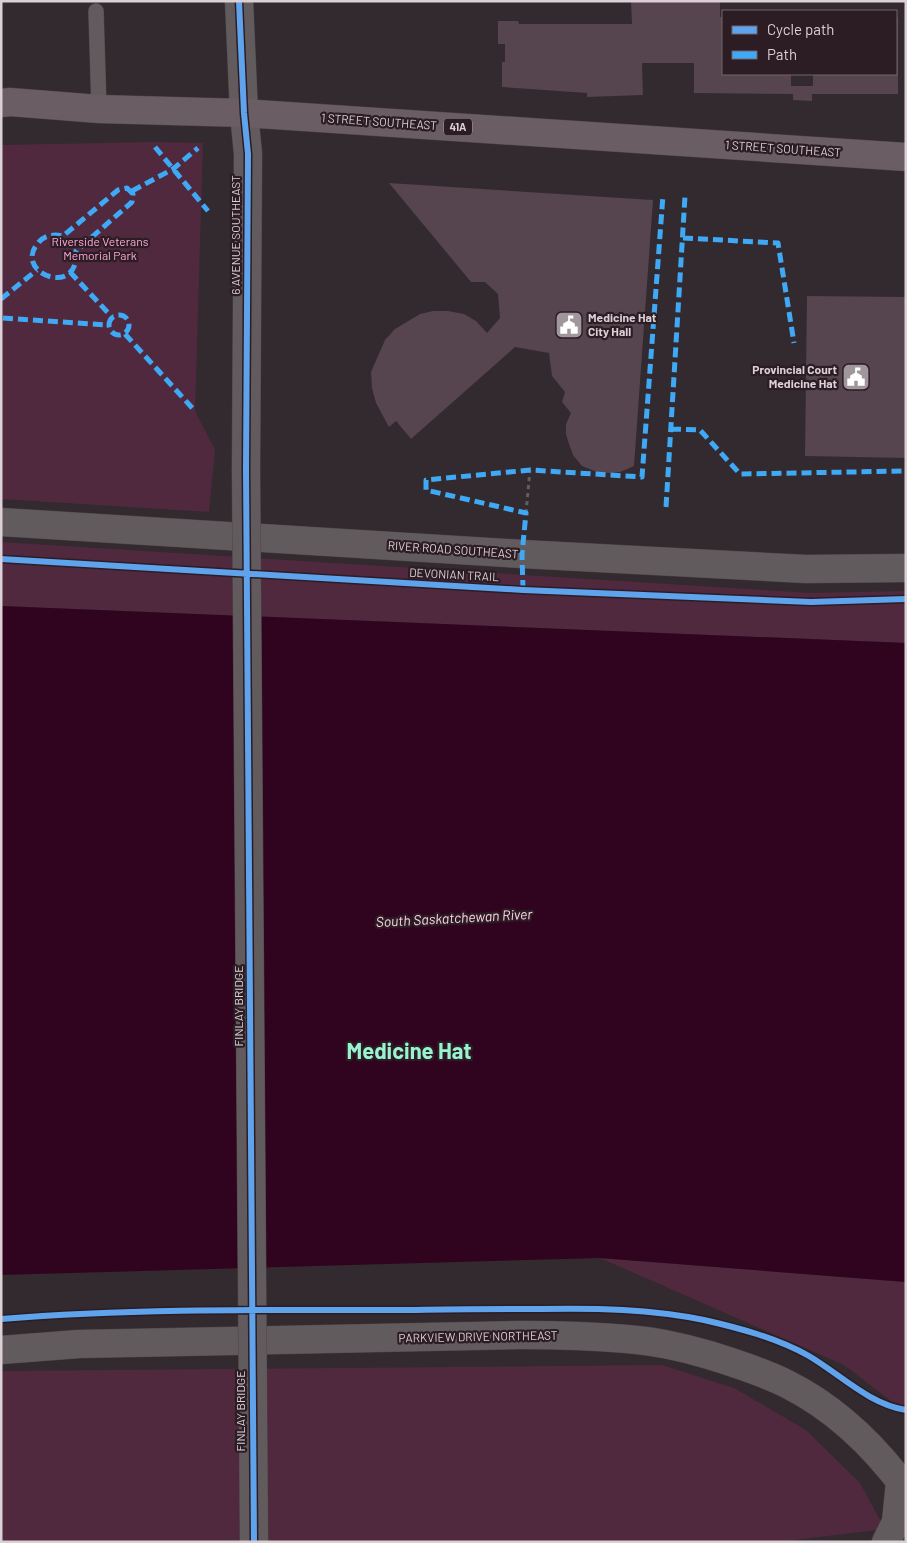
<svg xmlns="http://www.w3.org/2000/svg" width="907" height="1543" viewBox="0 0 907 1543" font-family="Barlow,sans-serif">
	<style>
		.green { fill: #50293e }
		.water { fill: #30041f }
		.building { fill: #56444e }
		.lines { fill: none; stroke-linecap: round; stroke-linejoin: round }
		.service-casing { stroke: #4c4549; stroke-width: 16 }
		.minor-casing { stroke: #4c4549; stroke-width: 29 }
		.tertiary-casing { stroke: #4c4549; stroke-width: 29 }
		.primary-casing { stroke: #4c4549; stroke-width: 29 }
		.path { stroke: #635e60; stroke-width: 3; stroke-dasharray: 4 4; stroke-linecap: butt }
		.service { stroke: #625b5e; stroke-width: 15 }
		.minor { stroke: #625b5e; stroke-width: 28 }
		.tertiary { stroke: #625b5e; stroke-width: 28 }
		.primary { stroke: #6b5d64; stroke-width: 28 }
		.tertiary-bridge-casing { stroke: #4c4549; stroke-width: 29; stroke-linecap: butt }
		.tertiary-bridge { stroke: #625b5e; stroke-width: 28 }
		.quiet { stroke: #3fa9f5; stroke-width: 5; stroke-dasharray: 10 5; stroke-linecap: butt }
		.cycleway-casing { stroke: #2c1d24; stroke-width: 9 }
		.cycleway { stroke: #60a3ed; stroke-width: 6 }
		.labels { text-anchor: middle; stroke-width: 4.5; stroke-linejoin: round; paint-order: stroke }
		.shield { fill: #2c1d24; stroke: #a69aa0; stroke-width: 1 }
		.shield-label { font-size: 11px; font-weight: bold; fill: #dbd0d5 }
		.street-label { font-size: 12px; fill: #dbd0d5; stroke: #2c1d24 }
		.park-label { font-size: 12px; fill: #ffa9d5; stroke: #2c1d24 }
		.poi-label { font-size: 12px; font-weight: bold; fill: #dbd0d5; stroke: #2c1d24; text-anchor: start }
		.water-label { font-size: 14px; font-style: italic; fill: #fed2e7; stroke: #2c1d24 }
		.town-label { font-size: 22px; font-weight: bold; fill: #99f3d0; stroke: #2c1d24 }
	</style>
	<rect width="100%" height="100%" fill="#322a2e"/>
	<path class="green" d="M153,142l50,1 -8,268 20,39 -6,62 -208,-13v-354z
		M1,542l809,51 96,-2v52l-905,-37z
		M600,1258l306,24v132l-6,-6 -56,-43z
		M662,1365l72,23 72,42 54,53 25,46 -107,13h-777v-171z"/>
	<path class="water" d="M1,606l905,37v639l-306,-24 -599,17z"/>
	<path class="building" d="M631,1h89v16h3v57h68v12h22v-12h83v-57h2v77h-86v7l-19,-1v-6l-99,-1v-30h-52l1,32 -56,2v-4l-85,-6v-25h3v-18h-7v-23h20l1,3h113z
		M389,183l264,17 -19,266 -14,6 -11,1 -12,-1 -15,-6 -9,-11 -4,-11 -3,-10v-10l5,-11 -9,-11 3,-10 -13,-16 -3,-23 -34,-6 -104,92 -15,-18 -7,6 -13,-24 -4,-15 -1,-16 14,-32 10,-11 25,-15 13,-3h15l16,3 12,7 11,12 13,-15 -2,-24 -13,-12h-14z
		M807,296l99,1v161l-101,-2z"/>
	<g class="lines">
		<defs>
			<path id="service" d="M96,11l3,98"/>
			<path id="minor" d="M1,522l521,32 284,15 100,-1
				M886,1542l10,-20 4,-40"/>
			<path id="tertiary" d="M239,1l5,112 4,41 -2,316
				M1,1350l78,-6 442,-9c35,0 71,1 106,4 28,2 55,8 82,16 26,8 54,17 78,29 48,24 88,63 119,105"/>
			<path id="primary" d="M1,103l9,-1 89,7 145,4 662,44"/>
		</defs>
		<use href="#service" class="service-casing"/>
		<use href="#minor" class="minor-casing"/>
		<use href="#tertiary" class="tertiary-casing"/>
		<use href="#primary" class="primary-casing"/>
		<path class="path" d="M526,513l4,-43"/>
		<use href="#service" class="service"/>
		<use href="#minor" class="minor"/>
		<use href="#tertiary" class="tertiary"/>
		<use href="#primary" class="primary"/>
		<defs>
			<path id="tertiary-bridge" d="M246,470l8,1072"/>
		</defs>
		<use href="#tertiary-bridge" class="tertiary-bridge-casing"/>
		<use href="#tertiary-bridge" class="tertiary-bridge"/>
		<path class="quiet" d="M155,147l53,64
			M127,188l6,6 -1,8 -56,49c4,48 -64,22 -38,-8 6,-8 16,-9 25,-7l55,-46z
			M132,191l41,-22 25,-21
			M683,238l95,5 16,100
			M70,272l42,45
			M1,299l36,-29
			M109 325a10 10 0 1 1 20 0a10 10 0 1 1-20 0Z
			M3,318l105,7
			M125,334l70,77
			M671,429l29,1 40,44 166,-3
			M666,507l19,-311
			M523,590l-1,-36 4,-41 -100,-23v-10l104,-10 112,7 21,-282"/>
		<defs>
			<path id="cycleway" d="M239,1l5,112 4,41 -2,316 8,1072
				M1,559l522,31 288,12 95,-3
				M1,1319c138,-11 277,-9 415,-9 42,-1 84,-1 125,-1 55,-1 109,0 163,11 35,8 73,18 105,36 32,19 60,48 97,54"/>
		</defs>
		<use href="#cycleway" class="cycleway-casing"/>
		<use href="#cycleway" class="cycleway"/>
	</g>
	<defs>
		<symbol id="civic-square" viewBox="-11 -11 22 22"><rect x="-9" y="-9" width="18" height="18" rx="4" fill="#a0969b" stroke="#2c1d24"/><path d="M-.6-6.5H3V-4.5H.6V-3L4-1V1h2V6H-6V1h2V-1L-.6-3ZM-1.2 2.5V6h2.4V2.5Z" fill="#fff"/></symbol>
	</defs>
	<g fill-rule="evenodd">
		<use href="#civic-square" x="553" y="309" width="32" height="32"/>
		<use href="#civic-square" x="840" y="361" width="32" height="32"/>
	</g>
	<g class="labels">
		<rect class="shield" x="444" y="118.5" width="28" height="17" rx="4"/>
		<g class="shield-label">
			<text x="458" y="131">41A</text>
		</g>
		<g class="street-label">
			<text transform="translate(379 122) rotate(4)" y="4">1 STREET SOUTHEAST</text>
			<text transform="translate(783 149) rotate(4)" y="4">1 STREET SOUTHEAST</text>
			<text transform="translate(236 235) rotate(-90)" y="4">6 AVENUE SOUTHEAST</text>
			<text transform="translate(453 550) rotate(4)" y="4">RIVER ROAD SOUTHEAST</text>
			<text transform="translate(454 575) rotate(3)" y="4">DEVONIAN TRAIL</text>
			<text transform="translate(239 1006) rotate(-90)" y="4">FINLAY BRIDGE</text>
			<text transform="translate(478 1337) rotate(-1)" y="4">PARKVIEW DRIVE NORTHEAST</text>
			<text transform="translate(241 1411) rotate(-90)" y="4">FINLAY BRIDGE</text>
		</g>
		<g class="park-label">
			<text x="100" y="246">Riverside Veterans<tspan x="100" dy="14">Memorial Park</tspan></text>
		</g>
		<g class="poi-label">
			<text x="588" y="322">Medicine Hat<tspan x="588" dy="14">City Hall</tspan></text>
			<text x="837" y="374" text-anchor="end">Provincial Court<tspan x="837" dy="14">Medicine Hat</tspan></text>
		</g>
		<g class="water-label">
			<text transform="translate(454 918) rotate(-3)" y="5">South Saskatchewan River</text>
		</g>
		<g class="town-label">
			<text x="409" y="1059">Medicine Hat</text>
		</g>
	</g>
	<rect width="907" height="1543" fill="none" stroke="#dbd0d5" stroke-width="5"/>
	<rect x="722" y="10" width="175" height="65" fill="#2c1d24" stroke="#72656b"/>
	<rect x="732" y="26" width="25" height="8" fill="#60a3ed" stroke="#72656b"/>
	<text x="767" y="35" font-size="15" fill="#dbd0d5">Cycle path</text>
	<rect x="732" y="51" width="25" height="8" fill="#3fa9f5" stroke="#72656b"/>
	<text x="767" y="60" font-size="15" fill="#dbd0d5">Path</text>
</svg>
